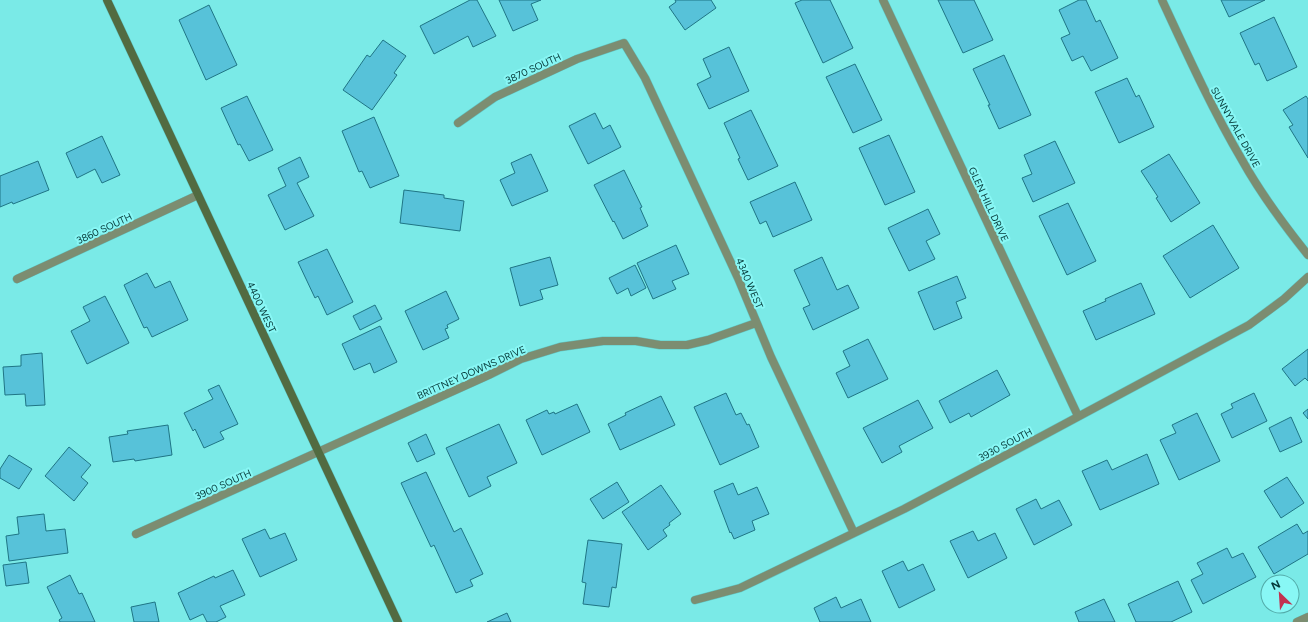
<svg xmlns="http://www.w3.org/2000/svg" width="1308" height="622" viewBox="0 0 1308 622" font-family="Figtree,sans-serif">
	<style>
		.building { fill: #57c2d9; stroke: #1f7585 }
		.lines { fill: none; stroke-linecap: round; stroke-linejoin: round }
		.street-casing { stroke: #62c7c4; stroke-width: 9 }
		.secondary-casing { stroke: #62c7c4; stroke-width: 9 }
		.street { stroke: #7c8d71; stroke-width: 8 }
		.secondary { stroke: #526b41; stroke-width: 8 }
		.labels { text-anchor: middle; stroke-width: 4; stroke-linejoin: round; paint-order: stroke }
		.street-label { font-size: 10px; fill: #043938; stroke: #88f7f5 }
	</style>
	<rect width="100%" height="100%" fill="#7aeae7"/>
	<path class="building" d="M470,0h7l19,36 -23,11 -5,-11 -34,18 -14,-28z
		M499,0h42l-10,4 7,16 -25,11z
		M675,0h36l5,8 -31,22 -16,-23 7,-5z
		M802,0h28l23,48 -30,15 -28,-60z
		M938,0h36l19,40 -30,13z
		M1079,0h7l10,22 4,-2 18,38 -27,13 -8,-15 -11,5 -11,-23 9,-4 -11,-24z
		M1221,0h44l-36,17z
		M209,5l28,60 -31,15 -27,-60z
		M1274,17l23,50 -30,14 -8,-18 -4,2 -15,-32z
		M383,40l23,16 -12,17 3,2 -25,35 -29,-20 24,-35 3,2z
		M729,47l20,44 -40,18 -12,-25 14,-7 -8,-18z
		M1004,55l27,60 -32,14 -11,-24h2l-17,-36z
		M855,64l27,56 -29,13 -27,-56z
		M1127,78l9,19 3,-2 15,32 -35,16 -24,-51z
		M247,96l26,54 -24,11 -9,-17 -2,1 -17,-37z
		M1306,96l2,3v59l-19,-31 4,-2 -10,-15z
		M751,110l27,56 -30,14 -10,-21 2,-1 -16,-35z
		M595,113l8,16 7,-4 11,22 -33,17 -19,-38z
		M374,117l25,59 -29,12 -8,-17 -3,1 -17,-41z
		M889,135l26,57 -30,13 -26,-57z
		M102,136l18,39 -18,8 -7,-14 -18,9 -11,-25z
		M1055,141l20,42 -42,19 -11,-24 10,-4 -8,-19z
		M531,154l17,37 -36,15 -12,-26 15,-7 -4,-10z
		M1169,154l31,49 -29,19 -15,-24 2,-1 -17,-26z
		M300,157l9,20 -12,6 17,33 -29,14 -17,-35 18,-9 -8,-18z
		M38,161l11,29 -36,14 -1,-2 -12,5v-31z
		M624,170l18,37 -2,1 8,18 -25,13 -9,-18 -1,1 -19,-37z
		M795,182l17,38 -39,17 -7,-16 -6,3 -10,-22z
		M404,190l40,5v3l20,3 -4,30 -60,-8z
		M1068,203l28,58 -29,14 -28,-59z
		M928,209l12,25 -14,7 9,18 -26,12 -21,-43z
		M1213,225l26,43 -49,30 -27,-42z
		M676,245l13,29 -17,7 4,8 -23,10 -16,-36z
		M327,249l26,53 -26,13 -9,-19 -3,2 -17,-36z
		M550,257l8,28 -18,5 3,9 -23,7 -10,-38z
		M822,257l15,33 11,-5 11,23 -46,22 -10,-22 7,-3 -16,-35z
		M635,265l11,23 -15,8 -3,-8 -11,6 -8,-16z
		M147,273l8,15 15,-7 18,39 -36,17 -5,-10 -3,1 -20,-43z
		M957,276l9,22 -10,4 6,16 -28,12 -16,-38z
		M1141,283l14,31 -59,26 -13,-29 23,-10 -1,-2z
		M446,291l13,28 -12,6 1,3 -3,1 4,9 -26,12 -18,-39z
		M105,296l24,47 -42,21 -16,-33 19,-10 -7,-14z
		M375,305l7,14 -22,11 -7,-14z
		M380,326l17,36 -23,11 -4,-10 -16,7 -12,-26z
		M868,339l20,40 -40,19 -12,-25 14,-7 -7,-15z
		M1308,349v32l-3,-3 -10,8 -13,-17z
		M42,353l3,52 -19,1 -1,-12 -20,1 -2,-28 18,-1v-11z
		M997,370l13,25 -39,22 -2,-4 -19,10 -11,-22z
		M219,385l19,39 -18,8 4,7 -20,9 -9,-19 -2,2 -9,-18 29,-14 -5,-9z
		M726,393l10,22 5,-2 6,12 2,-1 10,23 -39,18 -26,-58z
		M1254,393l13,28 -35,17 -11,-24 12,-6 -2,-4z
		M661,396l14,29 -55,25 -12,-26 18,-9 -1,-2z
		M918,400l15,28 -34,18 3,6 -20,11 -19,-35z
		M577,404l13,28 -48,23 -16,-35 21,-10 2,4 5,-2 1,2z
		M1308,409v10l-5,-6z
		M1197,413l23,48 -41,19 -19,-40 16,-7 -4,-8z
		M1291,417l11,25 -22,10 -11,-24z
		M499,424l18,39 -30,14 4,9 -22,11 -23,-49z
		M168,425l4,30 -37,6 -1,-2 -21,3 -4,-25 19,-3 -1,-3z
		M426,434l9,20 -18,8 -9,-19z
		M69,447l22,18 -10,12 7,6 -14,18 -29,-25z
		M1147,454l12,30 -59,26 -18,-39 25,-11 5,10z
		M9,455l23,14 -13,20 -19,-11v-9z
		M426,472l28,60 7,-4 22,46 -13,6 3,6 -17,7 -22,-48 -3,2 -30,-64z
		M1287,477l17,26 -23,15 -17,-27z
		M617,482l12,20 -26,17 -13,-20z
		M733,483l5,12 19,-8 12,27 -17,7 3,9 -21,9 -3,-7 -1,1 -16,-42z
		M661,485l20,29 -12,9 1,2 -7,5 4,6 -19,14 -26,-38z
		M1036,499l5,10 18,-9 13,25 -38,20 -18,-36z
		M44,514l2,17 19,-2 3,24 -59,8 -3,-25 13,-2 -2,-17z
		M1297,524l6,10 5,-3v23l-34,20 -16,-27z
		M265,529l5,10 15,-6 12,27 -37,17 -18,-38z
		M973,531l5,10 17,-8 12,25 -39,20 -18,-37z
		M588,540l34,4 -6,44 -4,-1 -3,20 -26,-3 3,-21 -4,-1z
		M1227,548l5,10 11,-5 13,24 -53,27 -12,-24 12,-6 -6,-11z
		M903,561l5,10 15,-7 12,26 -36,18 -17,-37z
		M26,562l3,21 -23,3 -3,-21z
		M233,570l12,25 -25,11 6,11 -10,5h-9l-4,-8 -13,6 -12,-27 36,-17 1,2z
		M70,575l9,19 3,-1 13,29h-35l-1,-2 3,-2 -15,-31z
		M1178,581l14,31 -21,10h-35l-8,-18z
		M836,597l5,11 20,-9 10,23h-51l-6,-14z
		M1104,599l11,23h-36l-4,-10z
		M155,602l4,20h-25l-3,-15z
		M507,613l4,9h-24z"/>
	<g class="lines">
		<defs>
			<path id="street" d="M883,0l195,416
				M1162,0c25,54 50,109 80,160 19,34 42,65 66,95
				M458,123l37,-26 82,-38 47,-16 21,35 93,200 33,79 83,176
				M17,279l181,-84
				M136,534l355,-160 30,-15 39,-12 43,-6h33l24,4h27l21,-5 48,-17
				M695,600l45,-12 164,-79 140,-74 205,-110 35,-26 24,-22
				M1297,622l11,-5"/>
			<path id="secondary" d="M107,0l291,622"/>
		</defs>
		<use href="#street" class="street-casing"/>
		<use href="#secondary" class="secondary-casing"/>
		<use href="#street" class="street"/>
		<use href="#secondary" class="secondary"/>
	</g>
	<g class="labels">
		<g class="street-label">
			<text transform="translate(533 68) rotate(-25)" y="4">3870 SOUTH</text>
			<text transform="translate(1236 127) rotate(61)" y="4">SUNNYVALE DRIVE</text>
			<text transform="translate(989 204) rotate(65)" y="4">GLEN HILL DRIVE</text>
			<text transform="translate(104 228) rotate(-25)" y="4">3860 SOUTH</text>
			<text transform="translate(750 283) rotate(67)" y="4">4340 WEST</text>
			<text transform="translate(262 307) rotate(65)" y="4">4400 WEST</text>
			<text transform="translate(471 372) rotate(-24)" y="4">BRITTNEY DOWNS DRIVE</text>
			<text transform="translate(1005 444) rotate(-28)" y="4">3930 SOUTH</text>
			<text transform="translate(223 484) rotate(-24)" y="4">3900 SOUTH</text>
		</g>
	</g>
	<g transform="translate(1280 594) rotate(335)"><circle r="19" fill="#88f7f5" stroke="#53aba9"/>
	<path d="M0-3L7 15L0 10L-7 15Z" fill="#c13150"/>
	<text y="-6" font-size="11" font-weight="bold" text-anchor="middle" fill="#043938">N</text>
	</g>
</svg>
